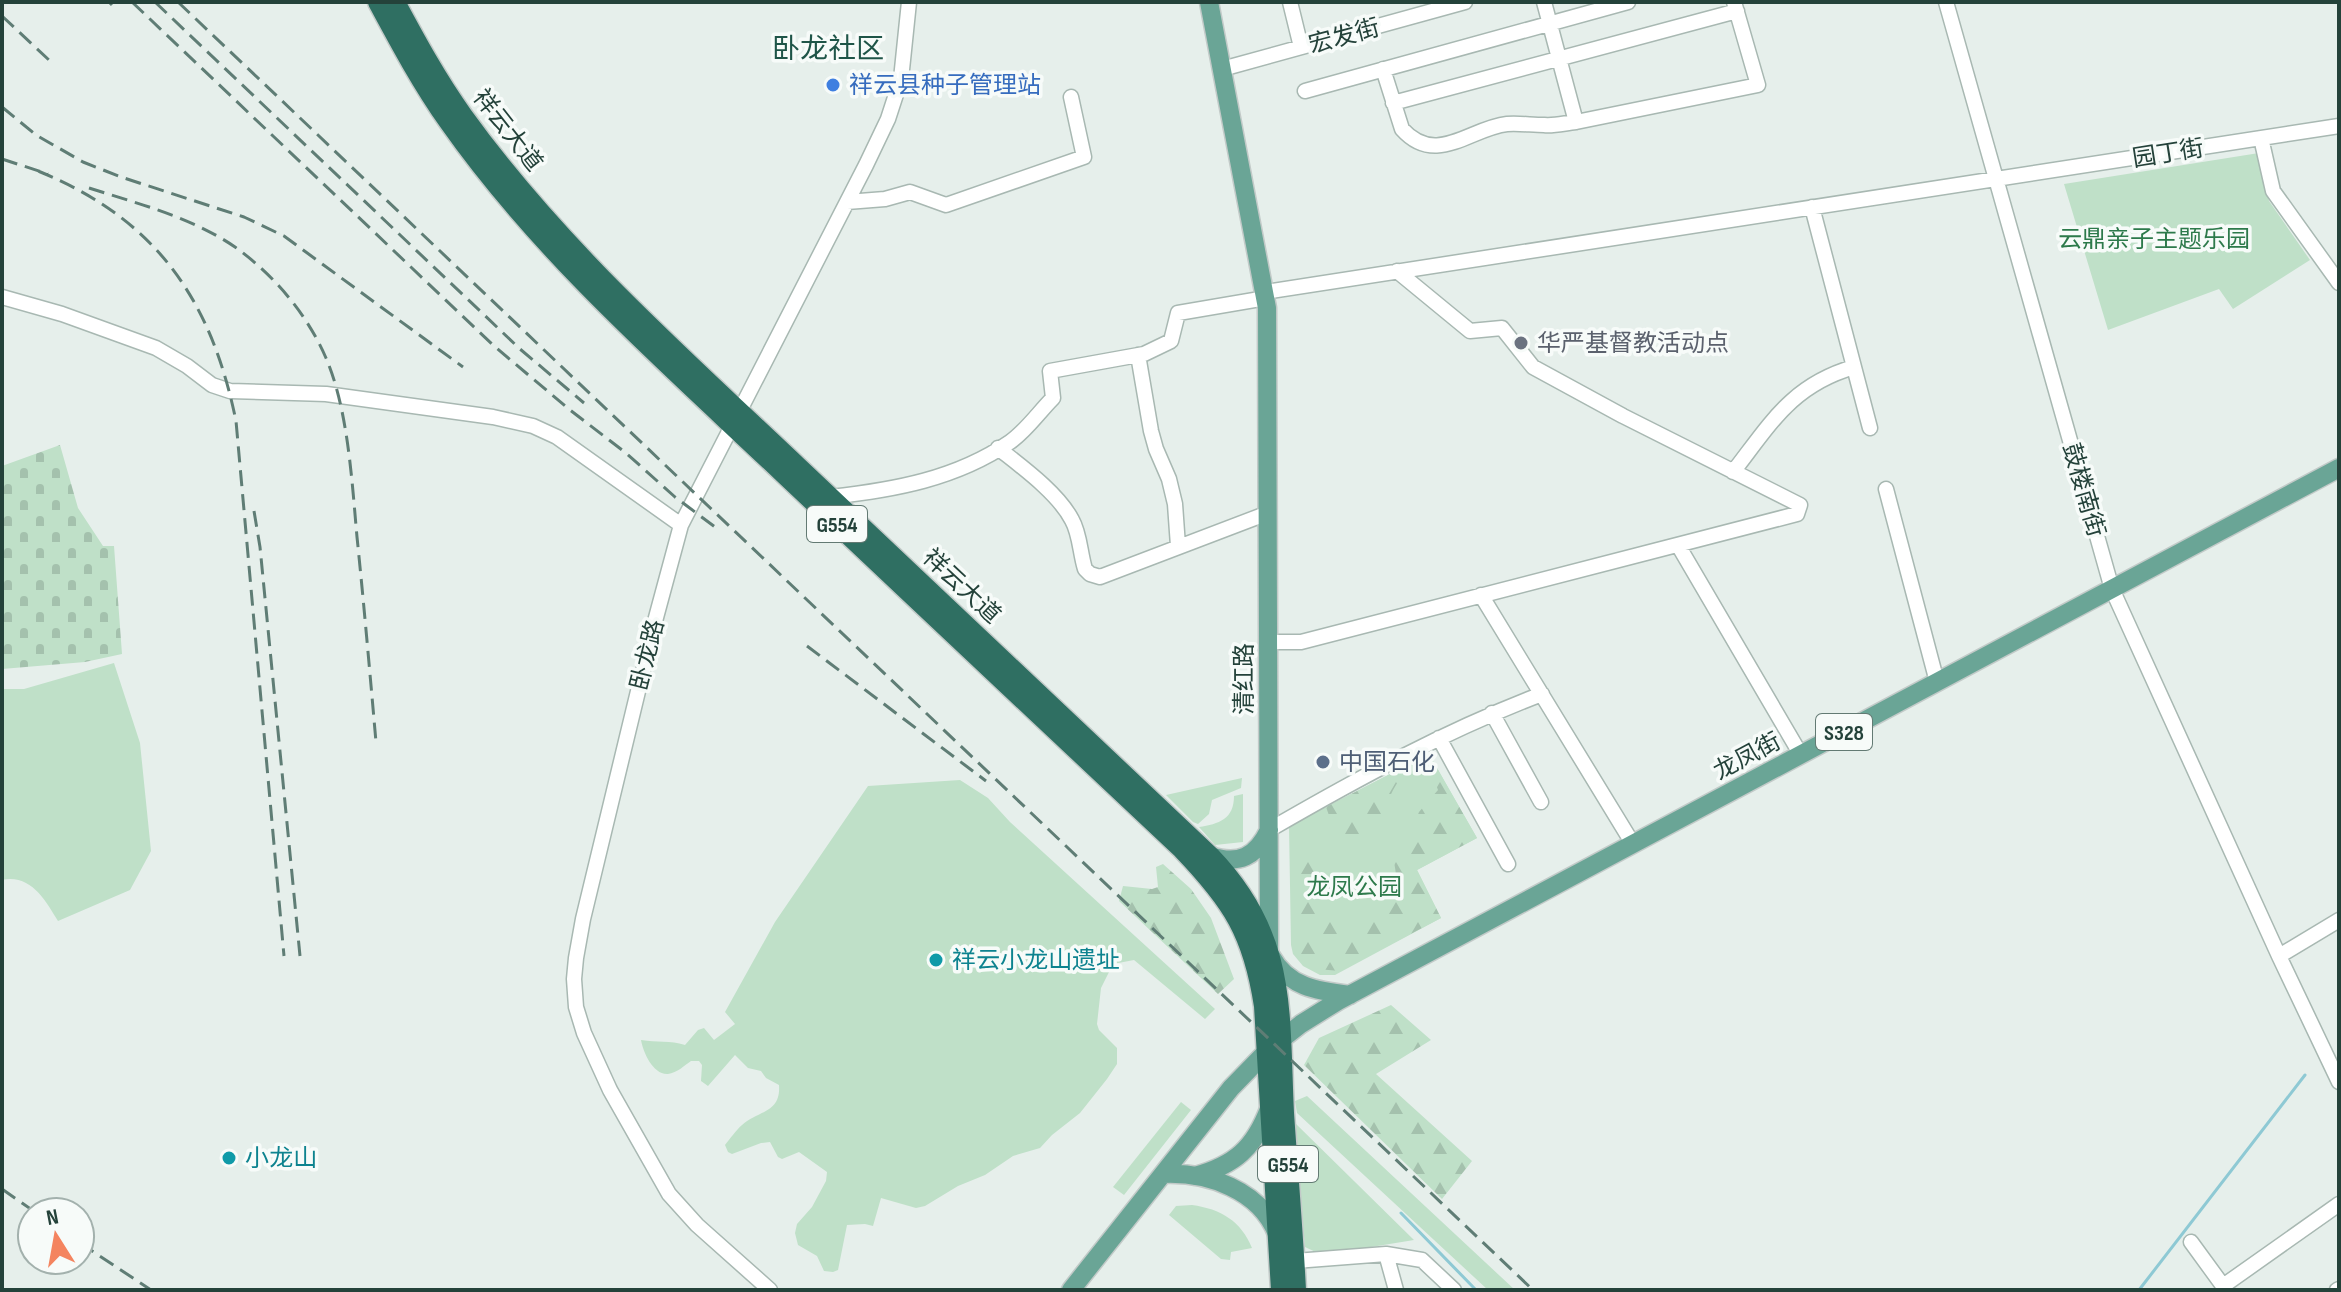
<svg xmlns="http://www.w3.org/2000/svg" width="2341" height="1292" viewBox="0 0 2341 1292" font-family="'Sofia Sans Condensed','Noto Sans SC',sans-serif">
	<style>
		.green { fill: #bfe0c8 }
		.forest { fill: url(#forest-firs) }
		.cemetery { fill: url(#cemetery-stones) }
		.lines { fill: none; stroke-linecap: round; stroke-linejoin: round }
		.stream { stroke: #8ec9d4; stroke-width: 3 }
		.minor-casing { stroke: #a8b8b2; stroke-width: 17 }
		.major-casing { stroke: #c2cac8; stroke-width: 21 }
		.highway-casing { stroke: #c2cac8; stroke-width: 23 }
		.minor { stroke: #fff; stroke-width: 14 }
		.major { stroke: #6aa596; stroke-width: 18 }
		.highway { stroke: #2f6f62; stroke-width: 20 }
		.rail { stroke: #5f7d75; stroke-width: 3; stroke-dasharray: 16 8; stroke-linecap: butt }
		.shop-dot { fill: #3f7fe0; stroke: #f7fbf9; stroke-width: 3 }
		.worship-dot { fill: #6b7280; stroke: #f7fbf9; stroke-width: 3 }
		.service-dot { fill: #5c6f8a; stroke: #f7fbf9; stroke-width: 3 }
		.culture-dot { fill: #0f9aa8; stroke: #f7fbf9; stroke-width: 3 }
		.labels { text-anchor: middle; stroke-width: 7; stroke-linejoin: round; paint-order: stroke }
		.shield { fill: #f7fbf9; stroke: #637a73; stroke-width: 2 }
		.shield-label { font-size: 22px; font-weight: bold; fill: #24423a }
		.street-label { font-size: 24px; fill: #24423a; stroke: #f7fbf9 }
		.shop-label { font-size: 24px; fill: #366cbe; stroke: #f7fbf9; text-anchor: start }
		.park-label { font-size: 24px; fill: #2d7a4b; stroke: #f7fbf9 }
		.worship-label { font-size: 24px; fill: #5b616d; stroke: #f7fbf9; text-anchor: start }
		.service-label { font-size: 24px; fill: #4e5e75; stroke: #f7fbf9; text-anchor: start }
		.culture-label { font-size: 24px; fill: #0d838f; stroke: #f7fbf9; text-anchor: start }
		.quarter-label { font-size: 28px; fill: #1f5548; stroke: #f7fbf9 }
	</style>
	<defs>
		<pattern id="forest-firs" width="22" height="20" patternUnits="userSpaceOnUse" patternTransform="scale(2)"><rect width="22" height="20" fill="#bfe0c8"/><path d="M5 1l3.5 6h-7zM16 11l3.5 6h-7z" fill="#a4c1ad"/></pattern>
		<pattern id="cemetery-stones" width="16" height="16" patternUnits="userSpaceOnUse" patternTransform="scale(2)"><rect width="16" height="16" fill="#bfe0c8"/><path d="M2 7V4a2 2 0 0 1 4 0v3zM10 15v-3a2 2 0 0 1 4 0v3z" fill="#a4c1ad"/></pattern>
	</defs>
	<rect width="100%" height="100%" fill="#e6efeb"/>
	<path class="green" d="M2259,153l10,48 41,59 -77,49 -14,-20 -111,41 -44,-146z
		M114,663l26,80 11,108 -21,39 -72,31c-13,-21 -27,-47 -56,-41v-191h22z
		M1429,754l48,84 -60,32 24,48 -106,57h-15l-17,-9 -10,-12 -2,-9 -2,-119z
		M1242,778l-1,10 -29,12 -3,14 -11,10 -5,-2 -27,-27z
		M960,780l28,18 22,24 205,187 -10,10 -71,-59 -21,4 -12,24 -4,36 2,6 18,18v16l-10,15 -27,34 -28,22 -12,13 -27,8 -28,19 -27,11 -33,20 -9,2 -35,-10 -8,28 -8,-2 -18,1 -9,45 -5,2 -9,-1 -7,-15 -19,-11 -3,-12 2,-9 15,-17 14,-26 1,-9 -28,-20 -17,7 -4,-2 -8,-15 -9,1 -29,11 -4,-2 -3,-7c5,-6 11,-15 17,-20 17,-15 39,-12 37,-40l-13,-7 -5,-7 -13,-3 -13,-13 -27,31 -7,-5 1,-16 -3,-4h-8c-6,4 -14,12 -23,13 -15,1 -25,-22 -27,-34 16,3 29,0 44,5l13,-15 6,-2 10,12 21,-16 -10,-12 50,-90 93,-136z
		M1243,794v48l-28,3 -16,-18c20,-3 35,-8 35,-31z
		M1307,1096l208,194h-27l-191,-177 -2,-12z
		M1181,1102l10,8 -67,85 -11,-8z
		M1294,1122l120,118 -92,15 -17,-8z
		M1192,1205c29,4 49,16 60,43l-21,4 -1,8 -9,-1 -52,-44 7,-9z"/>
	<path class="forest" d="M1429,754l48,84 -60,32 24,48 -101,53 -23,-2 -13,-9 -9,-11v-85l14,-3 10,-7c40,24 -3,32 17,58 14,19 30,6 42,-6 4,-5 11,-8 14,-13 6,-8 4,-21 2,-31l8,-8 17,-42 19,-22c-3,-9 -6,-14 -16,-17 -47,-13 -32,116 -93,67l2,-19 -5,-14z
		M1163,864l28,25 20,29 23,61 -16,15 -99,-93 4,-15 29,3 6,-2 -2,-20z
		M1391,1005l40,35 -55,34 96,87 -30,38 -138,-134 15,-27z"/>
	<path class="cemetery" d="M60,445l18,63 25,38h11l8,108 -37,8 -83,7v-203z"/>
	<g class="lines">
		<path class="stream" d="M1401,1213l75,77
			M2139,1290l166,-215"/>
		<defs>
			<path id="minor" d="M1290,2l11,45
				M1544,2l32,120
				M1946,2l166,587 167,367 60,126
				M1222,69l243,-67
				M1383,69l19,60c34,38 68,-1 105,-5 12,-1 25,1 37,1 11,1 21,-2 32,-3l182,-37 -24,-83
				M1305,91l323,-89
				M1393,103l344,-92
				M2261,138l12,53 66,92
				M847,202l38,-3 25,-7 36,13 138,-48 -13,-60
				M1812,207l58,221
				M1265,292l1074,-166
				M2,297l60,17 94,34 31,18 25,19 18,6 96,3 167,23 40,9 24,11 124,88
				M1138,355l13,76 5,18 13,30 6,25 3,42
				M998,448c24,19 60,45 74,72 8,14 8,33 13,49l5,5 10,3 168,-64
				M1733,472c38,-49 59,-87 121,-105
				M1886,489l51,193
				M830,497c64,-7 126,-18 180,-55 16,-11 29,-30 43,-44l-3,-27 94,-17 27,-13 7,-28 88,-15
				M1678,545l123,210
				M1481,595l152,249
				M1268,642h33l496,-128 3,-9 -177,-89 -90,-49 -31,-39 -32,3 -73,-60
				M1492,713l49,89
				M1439,738l69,126
				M1269,830c88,-51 178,-100 273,-136
				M2279,956l60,-36
				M2191,1242l35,48
				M1386,1254l10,36
				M1295,1261l91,-7 36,6 32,30
				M2223,1286l116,-82
				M770,1290l-73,-65 -28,-31 -59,-104 -26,-57 -8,-26 -2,-28 2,-21 7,-39 71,-294 27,-100 185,-360 22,-46 13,-40 8,-77
				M2337,1290l2,-1"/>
			<path id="major" d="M1209,2l58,306 2,642
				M1210,856c29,9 46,1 59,-26
				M1271,956c17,31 46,35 79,39
				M1163,1174c45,-2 97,16 114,60
				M1195,1176c40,-11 59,-28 74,-67
				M1071,1290l160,-202 37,-38 33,-26 37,-23 1001,-533"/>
			<path id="highway" d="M378,2c22,41 44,82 71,120 92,131 217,240 333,350 133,126 266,251 400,377 50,52 71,84 82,157l17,284
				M395,2c21,39 42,78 68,114 94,131 217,239 334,350 138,130 275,260 413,390 78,81 69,154 74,257 4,59 9,118 12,177"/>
		</defs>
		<use href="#minor" class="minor-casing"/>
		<use href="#major" class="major-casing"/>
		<use href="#highway" class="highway-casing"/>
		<use href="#minor" class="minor"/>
		<use href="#major" class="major"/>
		<use href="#highway" class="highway"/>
		<path class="rail" d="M109,2l3,3
			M132,2l362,344 76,64 56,43 49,44 44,33
			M155,2l365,347 64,54
			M178,2l1355,1288
			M2,16l47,44
			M2,107l34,28 47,27 38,15 123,40 40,19 179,131
			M2,159l46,15
			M38,171c118,48 173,128 198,250l48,535
			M89,188c50,16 102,29 146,59 39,28 72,67 91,111 22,51 26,124 31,179 7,68 13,137 19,205
			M254,511l6,36 40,409
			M807,646l179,135
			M2,1189l33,23
			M80,1243l71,47"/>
	</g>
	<circle class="shop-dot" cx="833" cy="85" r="8"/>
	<circle class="worship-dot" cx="1521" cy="343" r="8"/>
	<circle class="service-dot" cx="1323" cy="762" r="8"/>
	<g class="culture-dot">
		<circle cx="936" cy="960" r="8"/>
		<circle cx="229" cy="1158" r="8"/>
	</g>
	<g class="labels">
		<g class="shield">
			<rect x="807" y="506" width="60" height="36" rx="6"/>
			<rect x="1816" y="714" width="56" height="36" rx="6"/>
			<rect x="1258" y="1146" width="60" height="36" rx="6"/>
		</g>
		<g class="shield-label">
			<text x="837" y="532">G554</text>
			<text x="1844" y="740">S328</text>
			<text x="1288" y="1172">G554</text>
		</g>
		<g class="street-label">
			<text transform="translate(1344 36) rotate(-15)" y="8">宏发街</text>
			<text transform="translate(508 130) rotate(52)" y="8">祥云大道</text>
			<text transform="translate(2168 153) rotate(-9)" y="8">园丁街</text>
			<text transform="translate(2084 490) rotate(74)" y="8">鼓楼南街</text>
			<text transform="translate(962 586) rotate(43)" y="8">祥云大道</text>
			<text transform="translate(647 655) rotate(-76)" y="8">卧龙路</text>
			<text transform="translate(1244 679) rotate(-90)" y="8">清红路</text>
			<text transform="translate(1747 756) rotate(-28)" y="8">龙凤街</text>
		</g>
		<g class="shop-label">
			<text x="849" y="93">祥云县种子管理站</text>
		</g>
		<g class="park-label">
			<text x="2154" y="247">云鼎亲子主题乐园</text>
			<text x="1354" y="895">龙凤公园</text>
		</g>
		<g class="worship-label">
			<text x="1537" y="351">华严基督教活动点</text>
		</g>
		<g class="service-label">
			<text x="1339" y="770">中国石化</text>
		</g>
		<g class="culture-label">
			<text x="952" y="968">祥云小龙山遗址</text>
			<text x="245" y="1166">小龙山</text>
		</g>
		<g class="quarter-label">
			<text x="828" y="58">卧龙社区</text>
		</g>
	</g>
	<rect width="2341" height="1292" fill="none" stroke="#24423a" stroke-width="8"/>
	<g transform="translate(56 1236) rotate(349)"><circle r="38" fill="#f7fbf9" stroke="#a3b1ad" stroke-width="2"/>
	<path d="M0-6L14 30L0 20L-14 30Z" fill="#f4845f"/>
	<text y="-12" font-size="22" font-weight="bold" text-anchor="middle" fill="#24423a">N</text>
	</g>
</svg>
